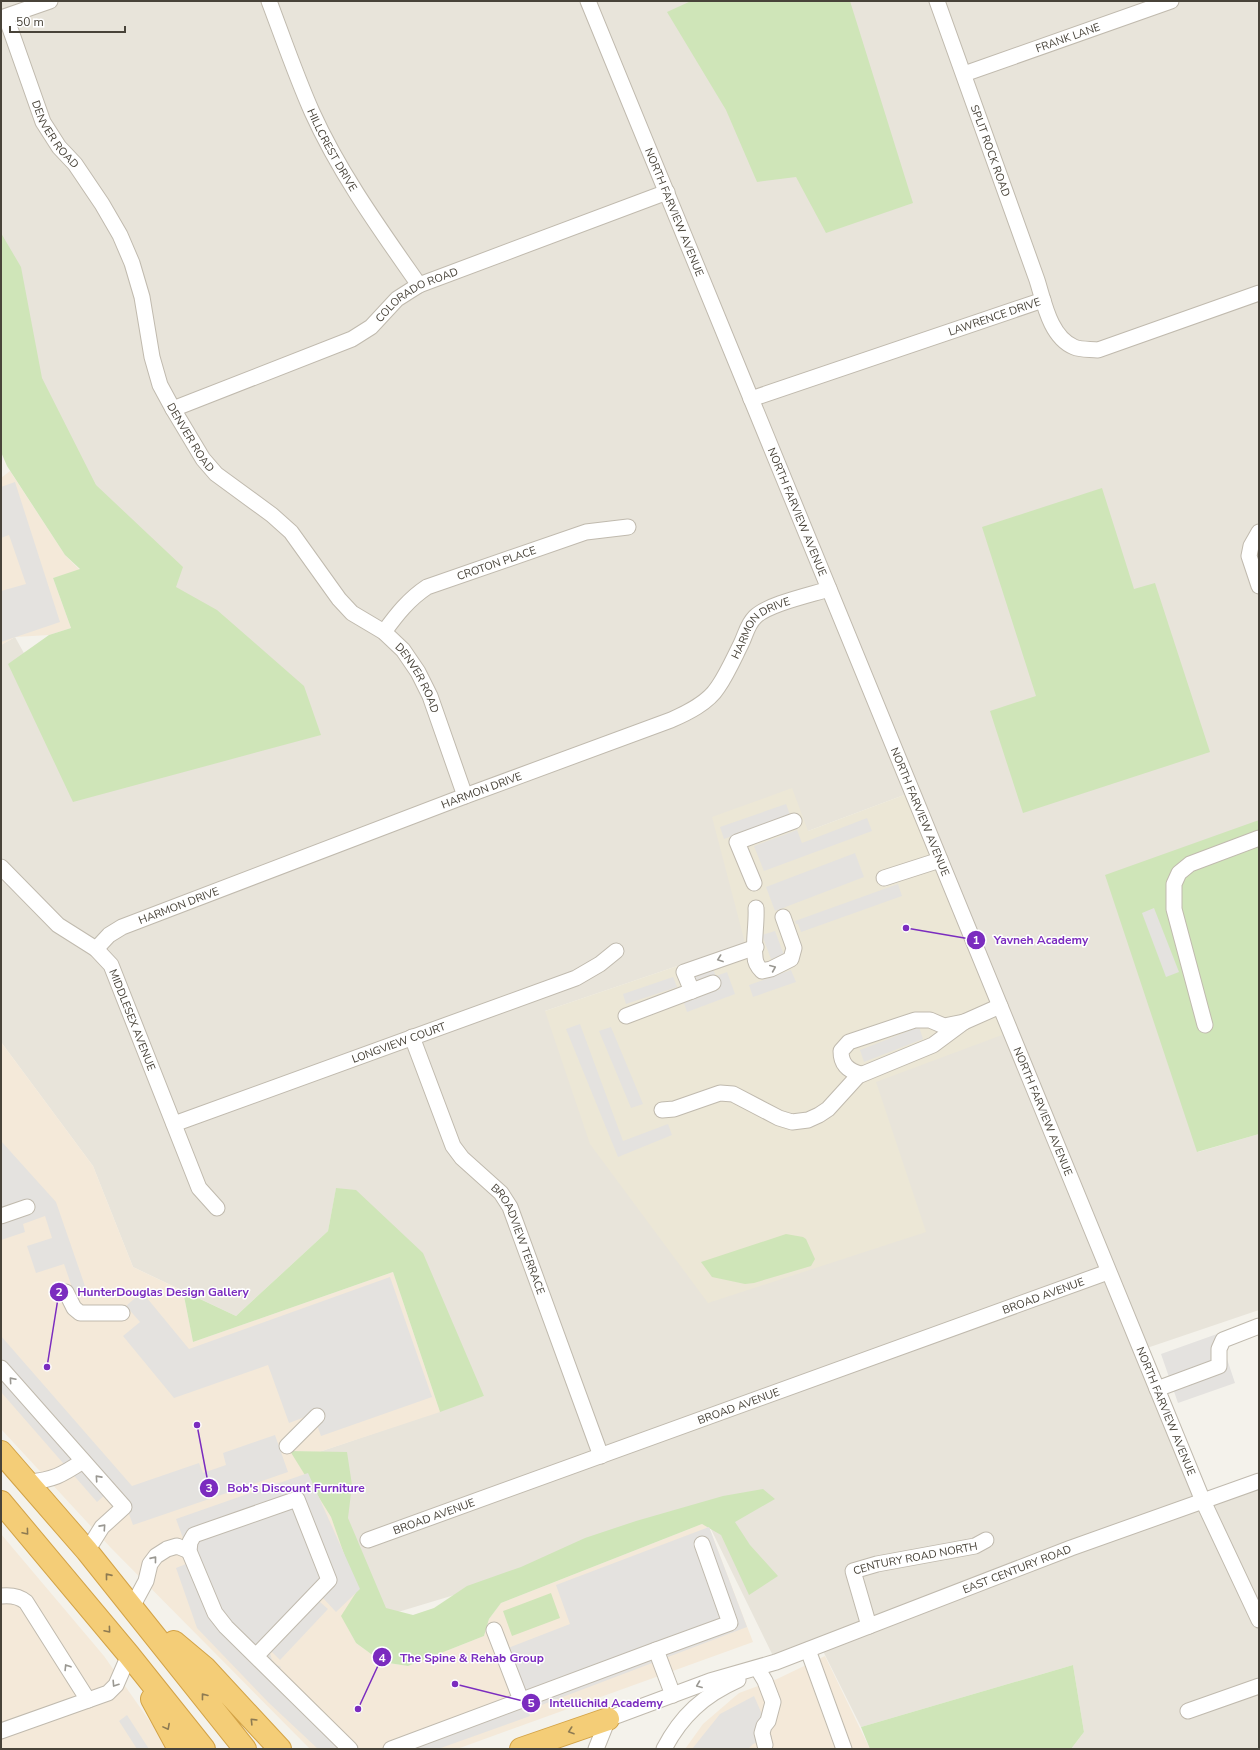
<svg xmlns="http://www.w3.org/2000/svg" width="1260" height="1750" viewBox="0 0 1260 1750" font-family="'Nunito Sans',sans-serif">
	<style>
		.residential { fill: #e8e4da; fill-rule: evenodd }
		.commercial { fill: #f4e9d9 }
		.education { fill: #ece7d6 }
		.green { fill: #cfe5b8 }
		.parking { fill: #e4e2df }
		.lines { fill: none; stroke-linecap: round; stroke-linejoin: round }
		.minor-casing { stroke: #c0baae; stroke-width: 17 }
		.highway-casing { stroke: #d3a347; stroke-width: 24 }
		.minor { stroke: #fff; stroke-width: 15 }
		.highway { stroke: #f4cd77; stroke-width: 22 }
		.oneway { stroke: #9a9892 }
		.oneway2 { stroke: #8d7a52 }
		.labels { text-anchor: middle; stroke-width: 3; stroke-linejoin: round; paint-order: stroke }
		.street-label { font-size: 11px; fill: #484339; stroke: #fff }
		.leader { fill: none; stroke: #7b2cbf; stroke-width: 1.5 }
		.callout-dot { fill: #7b2cbf; stroke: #fff; stroke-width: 1.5 }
		.mark-label { font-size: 12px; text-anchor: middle; font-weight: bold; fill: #fff }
		.callout-label { font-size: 12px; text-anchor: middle; font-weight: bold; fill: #7b2cbf; stroke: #fff; stroke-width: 3; stroke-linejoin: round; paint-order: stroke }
	</style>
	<rect width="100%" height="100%" fill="#f4f2eb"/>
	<path class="residential" d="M1,1h1258v821l-61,330 61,-18v176l-118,40 61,151 57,-20v268h-188l13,-17 -11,-67 -212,62 -41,-82 -44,17 -70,-143 -328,99 -59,-166 165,-56 -148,-207 -8,42 -92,85 -103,-49 -40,-101 -92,-124v-397l14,-8 75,135 -2,-277 -87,-183zM912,792l-36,290 -331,-71 200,-68 63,-112z"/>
	<path class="commercial" d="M10,471l55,84 15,15 -27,8 18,50 -22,7 -34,2 -14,8v-167z
		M1,1042l92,124 40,101 50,24 10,51 200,-70 47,140 -121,40 -28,-1 40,66 17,47 9,27 -15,26 14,26 26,19 26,4 76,-30 5,-17 12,-16 201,-79 7,3 44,115 -296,107h-147l-199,-201 -110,-119z
		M1,1534l103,122 54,77 9,16h-166z
		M825,1656l45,93h-185l18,-25 36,-31 38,-14z"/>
	<path class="education" d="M792,788l16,43 104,-39 98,240 -134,50 50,150 -218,71 -118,-159 -45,-133 200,-68 -33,-126z"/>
	<path class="green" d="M691,1h159l63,202 -87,30 -30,-56 -39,5 -31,-72 -59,-98z
		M1,233l20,34 21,111 54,107 87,82 -7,20 41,23 87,76 17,49 -248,67 -65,-138 41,-29 22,-7 -18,-50 27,-9 -15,-14 -58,-89 -6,-14z
		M1102,488l32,101 21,-6 55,169 -187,61 -33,-102 46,-15 -54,-169z
		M1259,820v314l-62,18 -92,-277z
		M336,1188l20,2 67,63 61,143 -44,16 -47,-140 -200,70 -10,-51 53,25 92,-85z
		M786,1234l17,3 3,2 9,20 -4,7 -57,17 -9,1 -33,-7 -11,-15z
		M290,1451l57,1 5,33 -4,33 38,90 27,7 21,-7 33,-22 54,-19 64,-29 51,-17 87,-25 40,-7 12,10 -40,23 15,23 28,31 -29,19 -28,-60 -19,-11 -201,79 -12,16 -5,17 -76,30 -26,-4 -26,-19 -15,-27 16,-25 -26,-74z
		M551,1593l9,25 -48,18 -9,-25z
		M1073,1665l11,67 -13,17h-201l-9,-22z"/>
	<path class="parking" d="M15,482l45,140 -59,20v-51l25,-7 -17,-49 -8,3v-51z
		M786,804l4,11 -66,24 -4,-12z
		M867,818l5,13 -108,40 -10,-25 43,-16 5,13z
		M855,853l9,24 -89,34 -9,-24z
		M898,884l4,12 -101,36 -3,-8h-2l-1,-3z
		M1154,908l25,64 -13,5 -24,-64z
		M775,931l9,24 -13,4 -9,-24z
		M712,967l4,9 11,-4 8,22 -48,18 -3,-9 36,-14 -4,-12 -19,8 -4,-11z
		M791,970l5,12 -43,15 -4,-12z
		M673,977l4,10 -51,17 -3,-10z
		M580,1024l43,117 45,-17 4,11 -54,22 -52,-128z
		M611,1027l32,77 -12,4 -32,-77z
		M919,1027l4,12 -59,23 -4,-12z
		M1,1141l55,61 30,87 -12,4 -10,-29 -28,9 -9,-27 25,-8 -7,-22 -22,8 2,8 -24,8z
		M390,1277l42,120 -111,39 -8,-22 -24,9 -21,-58 -94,33 -51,-62 17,-14 -14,-16 16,-14 47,57z
		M1259,1319v15l-36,13 12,36 -57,20 -17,-49z
		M1,1336l131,150 67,-23 4,10 23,-8 -3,-12 52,-18 13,37 -155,53 -12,-33 -5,-7 -19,17 -96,-110z
		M308,1473l52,116 -24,23 -13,-14 -3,1v3l8,7 -48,51 -8,-8 -2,1 2,7 5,5 4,2 -9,10 66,72h-20l-50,-47 -71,-74 -21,-60 10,-4 -3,-26 -7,-19z
		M709,1527l38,100 -216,82 -23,-61 62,-24 -14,-39z
		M754,1696l18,41 -19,7 -5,5h-56l28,-35z
		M526,1704l4,12 -92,33h-37z
		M127,1715l22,34h-12l-18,-28z"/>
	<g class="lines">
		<defs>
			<g id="minor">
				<path id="s1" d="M269,1c14,37 27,75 43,111 28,62 68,117 107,173"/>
				<path id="s2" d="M588,1l615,1500 56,119"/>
				<path id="s3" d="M937,1l100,279c7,22 13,57 37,67 7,3 16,2 24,3l161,-57"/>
				<path id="s4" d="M6,17l37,105 16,25 16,17 27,40 18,31 12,28 10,34 10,60 8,28 13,24 30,50 13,15 56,41 19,17 48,67 13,14 32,19 19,18 15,22 12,24 35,100"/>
				<path d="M1,18l49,-17"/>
				<path id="s5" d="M964,74l207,-73"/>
				<path id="s6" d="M751,399l292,-99"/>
				<path id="s7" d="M173,409l179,-70 19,-12 26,-28 22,-14 248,-93"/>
				<path d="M1259,532l-8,14 -2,10 10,30"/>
				<path id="s8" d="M384,632c13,-18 25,-33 43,-45l159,-55 42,-5"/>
				<path id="s9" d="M1,867l57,58 38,24 15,16 88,223 18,20"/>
				<path d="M884,878l56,-18"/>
				<path d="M754,883l-17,-41 57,-21"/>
				<path d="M756,908c1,16 -3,33 -1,49 0,6 3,10 7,14l9,-2 20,-10 3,-11 -11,-31"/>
				<path id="s10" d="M96,949l13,-14 13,-8 343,-131 206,-76c16,-7 37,-17 47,-33 9,-13 16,-29 23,-43 5,-10 6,-19 14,-27 13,-13 55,-22 74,-28"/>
				<path d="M692,991l-8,-19 72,-25"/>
				<path d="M626,1016l87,-33"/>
				<path d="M1205,1025l-31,-116v-25l5,-11 11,-9 69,-26"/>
				<path id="s11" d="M412,1037l41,109 9,12 39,35 9,14 91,249"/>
				<path d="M861,1074c-13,-3 -20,-10 -20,-23l8,-9 66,-22h15l14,6 20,-4 36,-16"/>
				<path d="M662,1110l12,-1 46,-16 13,1 46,24 13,4 16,-2 11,-5 9,-6 30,-33 75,-31 31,-23"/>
				<path id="s12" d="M174,1124l402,-146 24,-14 16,-13"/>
				<path d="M1,1216l26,-9"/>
				<path d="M66,1292l8,16 6,5h42"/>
				<path d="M1,1368l123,139 -22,20 -15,24"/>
				<path d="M1157,1389l62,-23v-17l4,-9 36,-14"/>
				<path d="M287,1446l30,-30"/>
				<path d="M28,1482c25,-2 34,-7 55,-21"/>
				<path id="s13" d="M368,1540l740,-268"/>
				<path d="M1,1596c9,-1 18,0 25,6l62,98"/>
				<path d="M132,1607l14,-26 4,-17 6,-8 11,-7 10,-3 12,5"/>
				<path id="s14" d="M869,1626l-16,-55 24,-7 98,-18 11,-6"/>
				<path d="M494,1630l27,70"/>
				<path d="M808,1650l36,99"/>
				<path d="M256,1656l73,-76 -32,-81 -103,36 -4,7 -1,9 26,62 11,14 124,122"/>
				<path d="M759,1671l6,10 8,21 -5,19 -4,5 -2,7 3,12"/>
				<path d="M673,1695l-17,-45 74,-27 -28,-79"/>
				<path d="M1188,1711l71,-25"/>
				<path d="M1,1731l107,-38 8,-8 13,-30"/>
				<path d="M391,1749l265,-99"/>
				<path id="s15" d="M596,1749l12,-30 102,-38 66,-19 295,-114 188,-67"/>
				<path d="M664,1749c17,-33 40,-54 74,-69"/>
			</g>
			<path id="highway" d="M1,1452l86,99 158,198
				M1,1502l128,153 75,94
				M174,1642l31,26 75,81
				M152,1699l27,50
				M521,1749l87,-30"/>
		</defs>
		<use href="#minor" class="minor-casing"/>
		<use href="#highway" class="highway-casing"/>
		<use href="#minor" class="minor"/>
		<use href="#highway" class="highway"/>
	</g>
	<defs><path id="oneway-chevron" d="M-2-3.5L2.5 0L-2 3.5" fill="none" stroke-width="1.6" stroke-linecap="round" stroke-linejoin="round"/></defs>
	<g class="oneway">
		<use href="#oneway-chevron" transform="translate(720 959) rotate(160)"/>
		<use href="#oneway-chevron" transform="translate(773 968) rotate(-23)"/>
		<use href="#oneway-chevron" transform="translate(12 1380) rotate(-131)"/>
		<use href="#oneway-chevron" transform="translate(98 1478) rotate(-132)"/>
		<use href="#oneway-chevron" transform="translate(103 1527) rotate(-48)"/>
		<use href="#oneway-chevron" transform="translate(154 1559) rotate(-51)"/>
		<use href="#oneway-chevron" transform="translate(67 1667) rotate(-122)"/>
		<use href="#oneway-chevron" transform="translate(115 1684) rotate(123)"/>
		<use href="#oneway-chevron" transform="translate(699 1685) rotate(159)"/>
	</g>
	<g class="oneway2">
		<use href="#oneway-chevron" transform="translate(26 1532) rotate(50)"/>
		<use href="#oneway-chevron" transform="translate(108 1576) rotate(-129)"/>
		<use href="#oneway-chevron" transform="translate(108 1630) rotate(50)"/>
		<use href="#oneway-chevron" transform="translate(204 1696) rotate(-128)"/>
		<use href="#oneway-chevron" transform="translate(253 1721) rotate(-134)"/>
		<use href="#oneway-chevron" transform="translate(167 1727) rotate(62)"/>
		<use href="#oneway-chevron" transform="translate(571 1731) rotate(161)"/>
	</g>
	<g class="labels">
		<g class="street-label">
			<text dy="4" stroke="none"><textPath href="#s5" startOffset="110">FRANK LANE</textPath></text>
			<text dy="4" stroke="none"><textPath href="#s4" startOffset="128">DENVER ROAD</textPath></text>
			<text dy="4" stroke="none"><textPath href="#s1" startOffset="162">HILLCREST DRIVE</textPath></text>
			<text dy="4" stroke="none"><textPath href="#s3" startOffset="159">SPLIT ROCK ROAD</textPath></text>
			<text dy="4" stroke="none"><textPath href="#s2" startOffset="228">NORTH FARVIEW AVENUE</textPath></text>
			<text dy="4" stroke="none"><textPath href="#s7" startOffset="272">COLORADO ROAD</textPath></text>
			<text dy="4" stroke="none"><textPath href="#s6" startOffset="257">LAWRENCE DRIVE</textPath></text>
			<text dy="4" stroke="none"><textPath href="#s4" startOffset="465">DENVER ROAD</textPath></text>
			<text dy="4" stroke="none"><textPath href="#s2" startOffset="552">NORTH FARVIEW AVENUE</textPath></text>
			<text dy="4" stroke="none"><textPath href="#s8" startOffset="136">CROTON PLACE</textPath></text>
			<text dy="4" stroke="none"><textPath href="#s10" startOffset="755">HARMON DRIVE</textPath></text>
			<text dy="4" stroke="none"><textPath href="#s4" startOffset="801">DENVER ROAD</textPath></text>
			<text dy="4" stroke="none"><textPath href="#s10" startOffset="419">HARMON DRIVE</textPath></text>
			<text dy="4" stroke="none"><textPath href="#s2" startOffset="876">NORTH FARVIEW AVENUE</textPath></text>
			<text dy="4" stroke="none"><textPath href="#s10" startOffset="95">HARMON DRIVE</textPath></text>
			<text dy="4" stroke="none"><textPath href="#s9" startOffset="207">MIDDLESEX AVENUE</textPath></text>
			<text dy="4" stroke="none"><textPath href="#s12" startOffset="239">LONGVIEW COURT</textPath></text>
			<text dy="4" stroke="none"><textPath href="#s2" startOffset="1200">NORTH FARVIEW AVENUE</textPath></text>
			<text dy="4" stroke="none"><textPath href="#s11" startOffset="233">BROADVIEW TERRACE</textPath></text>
			<text dy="4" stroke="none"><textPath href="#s13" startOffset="718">BROAD AVENUE</textPath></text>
			<text dy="4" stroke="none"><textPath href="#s13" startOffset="394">BROAD AVENUE</textPath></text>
			<text dy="4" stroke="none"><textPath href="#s2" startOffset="1524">NORTH FARVIEW AVENUE</textPath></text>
			<text dy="4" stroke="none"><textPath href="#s13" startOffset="70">BROAD AVENUE</textPath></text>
			<text dy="4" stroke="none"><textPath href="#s14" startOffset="121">CENTURY ROAD NORTH</textPath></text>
			<text dy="4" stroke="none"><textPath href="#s15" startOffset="468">EAST CENTURY ROAD</textPath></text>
		</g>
	</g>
	<path class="leader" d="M906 928L976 940M47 1367L59 1292M197 1425L209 1488M358 1709L382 1657M455 1684L531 1703"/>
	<g class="callout-dot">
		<circle cx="906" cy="928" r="4"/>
		<circle cx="47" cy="1367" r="4"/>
		<circle cx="197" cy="1425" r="4"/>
		<circle cx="358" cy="1709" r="4"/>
		<circle cx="455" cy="1684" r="4"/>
		<circle cx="976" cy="940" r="10"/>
		<circle cx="59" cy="1292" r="10"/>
		<circle cx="209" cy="1488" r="10"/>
		<circle cx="382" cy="1657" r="10"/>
		<circle cx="531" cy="1703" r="10"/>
	</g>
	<g class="mark-label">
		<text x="976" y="944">1</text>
		<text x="59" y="1296">2</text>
		<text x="209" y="1492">3</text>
		<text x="382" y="1662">4</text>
		<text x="531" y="1707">5</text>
	</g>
	<g class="callout-label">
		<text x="1041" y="944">Yavneh Academy</text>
		<text x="163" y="1296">HunterDouglas Design Gallery</text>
		<text x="296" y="1492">Bob's Discount Furniture</text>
		<text x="472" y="1662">The Spine &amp; Rehab Group</text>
		<text x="606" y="1707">Intellichild Academy</text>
	</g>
	<rect width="1260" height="1750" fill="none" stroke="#484339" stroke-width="4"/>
	<path d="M10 26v6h115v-6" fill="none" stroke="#484339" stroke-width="2"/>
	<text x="16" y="26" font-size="12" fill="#484339" stroke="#ffffff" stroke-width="3" paint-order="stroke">50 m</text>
</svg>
